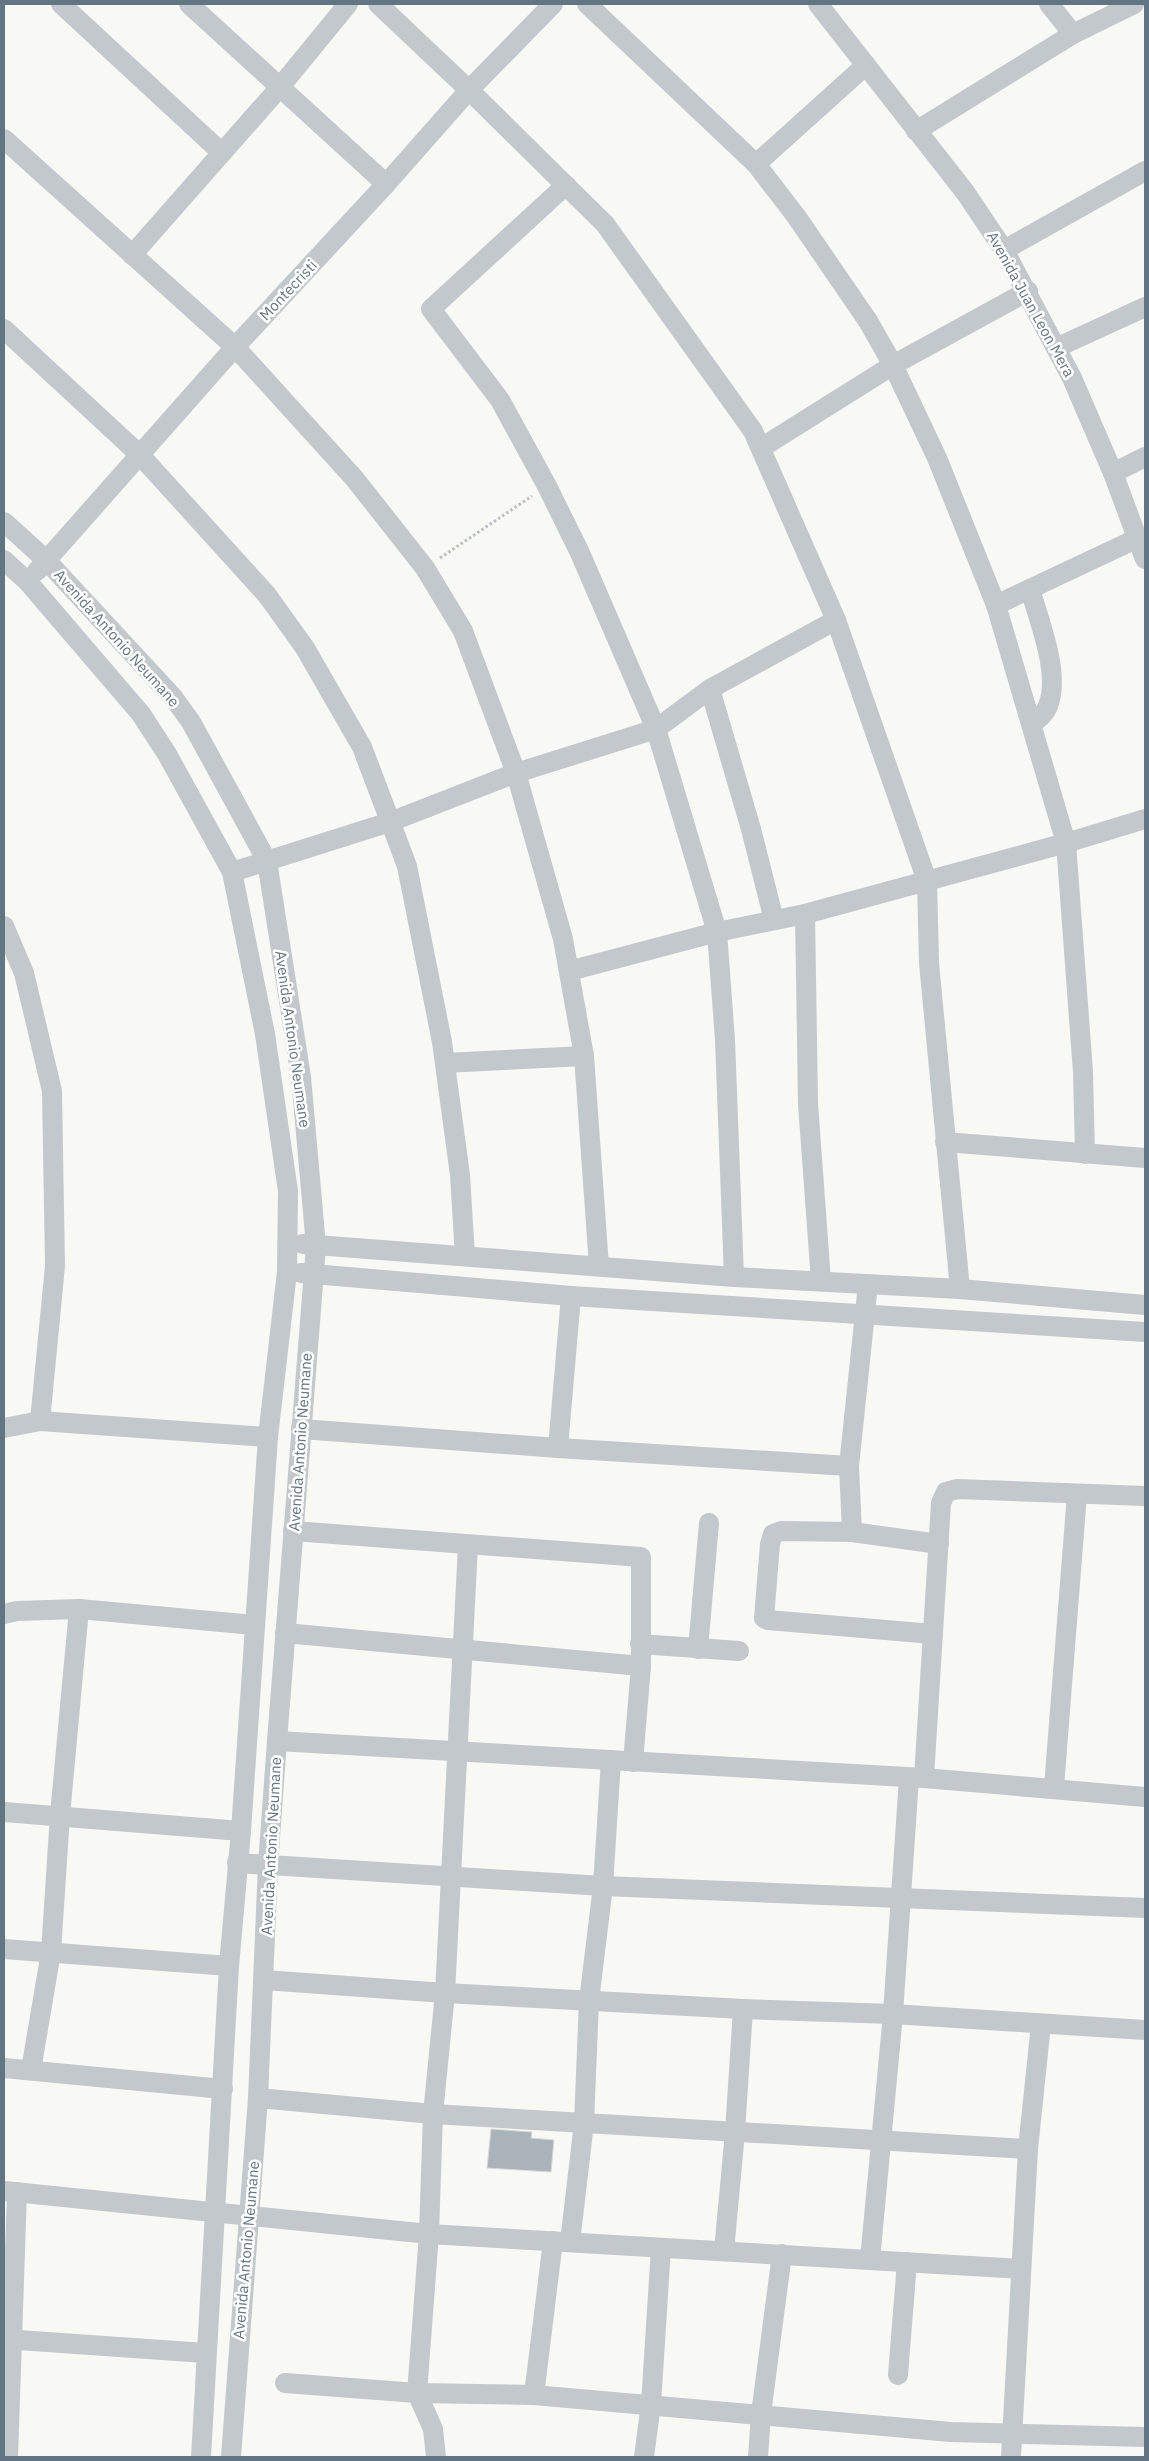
<svg xmlns="http://www.w3.org/2000/svg" width="1149" height="2461" font-family="'IBM Plex Sans',sans-serif">
	<style>
		.building { fill: #aab3b9; stroke: #dadad8 }
		.lines { fill: none; stroke-linecap: round; stroke-linejoin: round }
		.path { stroke: #bbbfc1; stroke-width: 3; stroke-dasharray: 2.5 2.5; stroke-linecap: butt }
		.minor { stroke: #c3c8cc; stroke-width: 20 }
		.labels { text-anchor: middle; dominant-baseline: central; stroke-width: 5; stroke-linejoin: round; paint-order: stroke }
		.street-label { font-size: 15px; fill: #627582; stroke: #fff }
	</style>
	<rect width="100%" height="100%" fill="#f8f8f5"/>
	<polygon class="building" points="491,2129 532,2132 531,2138 554,2140 551,2172 487,2168"/>
	<g class="lines">
		<polyline class="path" points="440,558 532,496"/>
		<g class="minor">
			<polyline points="61,4 222,153"/>
			<polyline points="189,4 386,184"/>
			<polyline points="378,4 469,90 605,224 753,431 836,620 927,881 929,963 960,1289"/>
			<polyline points="587,4 756,164 796,216 868,321 893,365 937,458 996,605 1066,843 1083,1072 1085,1154"/>
			<polyline points="818,4 965,192 1004,250 1072,378 1113,473 1145,559"/>
			<polyline points="1049,4 1073,34"/>
			<polyline points="916,131 1073,34 1134,4"/>
			<polyline points="4,139 235,347 354,478 425,568 463,631 516,773 563,939 584,1056 599,1266"/>
			<polyline points="756,164 866,65"/>
			<polyline points="566,185 431,309 500,400 547,486 580,553 656,729 717,932 725,1040 734,1277"/>
			<polyline points="1004,250 1145,171"/>
			<polyline points="132,255 280,87 348,4"/>
			<polyline points="4,329 140,455 267,595 305,648 362,747 407,866 442,1042 460,1175 465,1256"/>
			<polyline points="1058,347 1145,307"/>
			<polyline points="761,448 893,365 1028,291"/>
			<polyline points="1113,473 1145,457"/>
			<polyline points="4,522 46,560 173,697 191,722 267,861 301,1077 316,1246 277,1741 268,1865 258,2098 231,2457"/>
			<polyline points="4,560 28,582 141,714 167,754 232,872 265,1034 288,1191 287,1272 268,1437 241,1831 229,1966 201,2457"/>
			<polyline points="37,571 235,347 386,184 469,90 553,4"/>
			<path d="M 1030,589 C 1039,621 1063,679 1046,710 C 1043,715 1037,720 1032,724"/>
			<polyline points="996,605 1138,538"/>
			<polyline points="710,689 751,829 774,920"/>
			<polyline points="232,872 390,822 516,773 656,729 710,689 836,620"/>
			<polyline points="805,914 808,1104 821,1281"/>
			<polyline points="4,926 24,973 52,1091 55,1266 40,1421"/>
			<polyline points="569,971 717,932 805,914 1066,843 1145,819"/>
			<polyline points="445,1063 584,1056"/>
			<polyline points="945,1142 1145,1158"/>
			<polyline points="303,1244 734,1277 960,1289 1145,1305"/>
			<polyline points="301,1273 571,1296 1145,1332"/>
			<polyline points="868,1284 849,1466 852,1532 939,1544"/>
			<polyline points="4,1428 40,1421 268,1437"/>
			<polyline points="301,1429 558,1448 849,1466"/>
			<polyline points="558,1448 571,1296"/>
			<polyline points="293,1531 641,1557 641,1666 633,1762"/>
			<polyline points="852,1532 781,1531 773,1534 770,1544 764,1618 768,1620 933,1634"/>
			<polyline points="4,1614 17,1611 79,1609 254,1625"/>
			<polyline points="285,1633 641,1666"/>
			<polyline points="640,1644 739,1651"/>
			<polyline points="698,1649 709,1523"/>
			<polyline points="277,1741 924,1778 1145,1797"/>
			<polyline points="924,1778 941,1503 946,1492 957,1489 1145,1496"/>
			<polyline points="1054,1787 1077,1494"/>
			<polyline points="4,1812 241,1831"/>
			<polyline points="237,1863 603,1886 1145,1908"/>
			<polyline points="4,1949 229,1966"/>
			<polyline points="264,1980 445,1993 743,2009 893,2014 1145,2030"/>
			<polyline points="4,2068 223,2089"/>
			<polyline points="31,2070 51,1952 60,1815 79,1609"/>
			<polyline points="258,2098 433,2114 1028,2149"/>
			<polyline points="4,2191 429,2234 1021,2269"/>
			<polyline points="570,2242 584,2123 589,2001 603,1886 611,1760"/>
			<polyline points="724,2251 735,2132 743,2009"/>
			<polyline points="870,2260 893,2014 909,1778"/>
			<polyline points="4,2339 205,2353"/>
			<polyline points="898,2375 907,2262"/>
			<polyline points="285,2383 417,2393 534,2395 951,2432 1145,2437"/>
			<polyline points="534,2395 553,2241"/>
			<polyline points="8,2457 17,2192"/>
			<polyline points="436,2457 433,2429 417,2393 429,2234 433,2114 445,1993 468,1545"/>
			<polyline points="644,2457 651,2404 661,2248"/>
			<polyline points="758,2457 761,2414 782,2254"/>
			<polyline points="1011,2457 1028,2149 1041,2024"/>
		</g>
	</g>
	<g class="labels">
		<g class="street-label">
			<text transform="translate(288 290) rotate(-47)">Montecristi</text>
			<text transform="translate(1031 304) rotate(61)">Avenida Juan Leon Mera</text>
			<text transform="translate(117 638) rotate(48)">Avenida Antonio Neumane</text>
			<text transform="translate(293 1039) rotate(82)">Avenida Antonio Neumane</text>
			<text transform="translate(300 1442) rotate(-86)">Avenida Antonio Neumane</text>
			<text transform="translate(271 1846) rotate(-87)">Avenida Antonio Neumane</text>
			<text transform="translate(246 2250) rotate(-85)">Avenida Antonio Neumane</text>
		</g>
	</g>
	<rect width="1149" height="2461" fill="none" stroke="#627582" stroke-width="10"/>
</svg>
